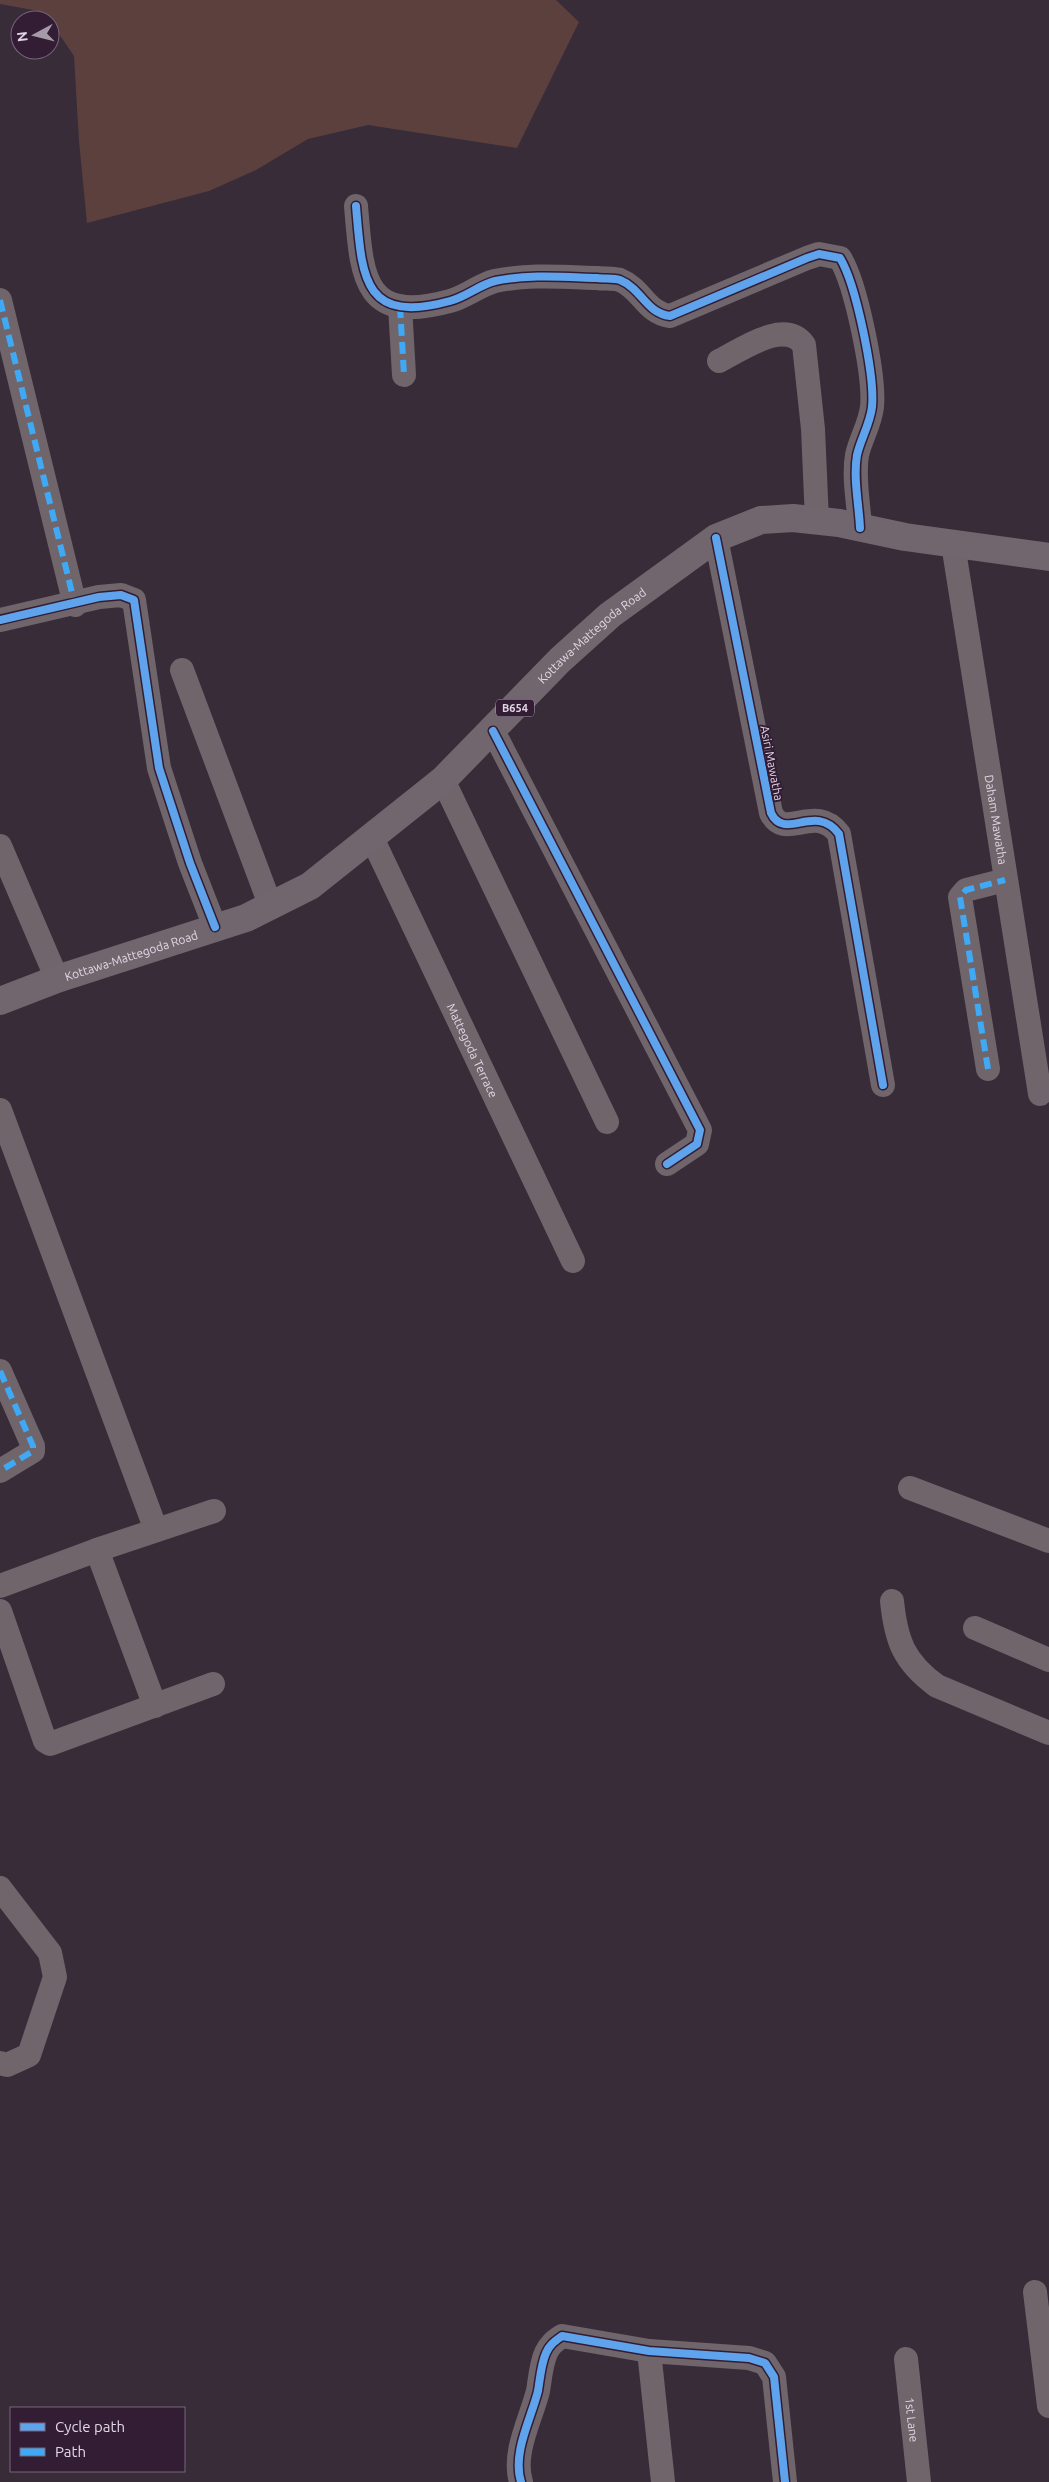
<svg xmlns="http://www.w3.org/2000/svg" width="1049" height="2482" font-family="Ubuntu,sans-serif">
	<style>
		.green { fill: #5b403e }
		.lines { fill: none; stroke-linecap: round; stroke-linejoin: round }
		.minor { stroke: #6f656b; stroke-width: 24 }
		.major { stroke: #71666e; stroke-width: 28 }
		.quiet { stroke: #3fa9f5; stroke-width: 6; stroke-dasharray: 12 6; stroke-linecap: butt }
		.cycleway-casing { stroke: #321d34; stroke-width: 11 }
		.cycleway { stroke: #60a3ed; stroke-width: 8 }
		.labels { text-anchor: middle; dominant-baseline: central; stroke-width: 4; stroke-linejoin: round; paint-order: stroke }
		.shield { fill: #321d34; stroke: #ad9eaf; stroke-width: 1 }
		.shield-label { font-size: 11px; font-weight: bold; fill: #e2d5e4 }
		.street-label { font-size: 12px; fill: #e2d5e4; stroke: #321d34 }
	</style>
	<rect width="100%" height="100%" fill="#382c39"/>
	<polygon class="green" points="0,0 556,0 579,22 517,148 368,125 308,139 256,170 209,191 87,223 79,141 74,56 44,12 0,4"/>
	<g class="lines">
		<g class="minor">
			<path d="M 356,206 C 362,276 362,325 450,301 C 466,297 479,285 495,281 C 528,274 564,277 597,278 C 604,279 614,278 620,280 C 642,289 646,313 670,316 L 807,258 L 819,254 L 840,258 C 856,284 875,376 872,407 C 870,424 861,438 857,455 C 853,478 859,505 860,528"/>
			<polyline points="0,300 75,605"/>
			<polyline points="400,306 404,375"/>
			<path d="M 719,361 C 741,350 785,318 804,345 L 813,429 L 817,521"/>
			<path d="M 716,538 L 771,813 C 785,842 815,802 839,834 L 883,1085"/>
			<path id="s1" d="M 953,544 L 1040,1094"/>
			<polyline points="0,620 99,597 121,595 134,600 159,768 190,863 215,927"/>
			<polyline points="182,670 271,907"/>
			<polyline points="493,731 700,1130 697,1144 667,1164"/>
			<polyline points="443,780 607,1122"/>
			<path id="s2" d="M 372,838 L 573,1261"/>
			<polyline points="0,846 57,979"/>
			<polyline points="988,1069 960,897 966,890 1005,880"/>
			<polyline points="0,1110 156,1530"/>
			<polyline points="0,1371 33,1446 33,1451 0,1471"/>
			<polyline points="910,1488 1049,1541"/>
			<polyline points="97,1550 155,1706"/>
			<polyline points="0,1586 97,1550 214,1511"/>
			<path d="M 892,1601 C 896,1641 904,1662 937,1686 L 1049,1733"/>
			<polyline points="0,1611 45,1741 50,1744 213,1684"/>
			<polyline points="975,1628 1049,1660"/>
			<polyline points="0,1888 50,1953 55,1977 29,2055 7,2065 0,2063"/>
			<polyline points="1035,2292 1049,2406"/>
			<polyline points="649,2351 663,2482"/>
			<path id="s3" d="M 906,2359 L 919,2482"/>
			<path d="M 521,2482 C 512,2453 531,2419 538,2391 C 540,2379 541,2364 546,2353 C 550,2344 555,2341 562,2336 L 649,2351 L 749,2358 L 765,2363 L 774,2377 L 785,2482"/>
		</g>
		<path class="major" id="s4" d="M 0,1001 L 57,979 L 246,918 L 310,886 L 443,780 L 560,660 L 610,615 L 716,538 L 761,520 L 793,518 L 839,523 L 905,537 L 1049,557"/>
		<g class="quiet">
			<polyline points="0,300 75,605"/>
			<polyline points="400,306 404,375"/>
			<polyline points="988,1069 960,897 966,890 1005,880"/>
			<polyline points="0,1371 33,1446 33,1451 0,1471"/>
		</g>
		<g class="cycleway-casing">
			<g id="cycleway">
				<path d="M 356,206 C 362,276 362,325 450,301 C 466,297 479,285 495,281 C 528,274 564,277 597,278 C 604,279 614,278 620,280 C 642,289 646,313 670,316 L 807,258 L 819,254 L 840,258 C 856,284 875,376 872,407 C 870,424 861,438 857,455 C 853,478 859,505 860,528"/>
				<path d="M 716,538 L 771,813 C 785,842 815,802 839,834 L 883,1085"/>
				<polyline points="0,620 99,597 121,595 134,600 159,768 190,863 215,927"/>
				<polyline points="493,731 700,1130 697,1144 667,1164"/>
				<path d="M 521,2482 C 512,2453 531,2419 538,2391 C 540,2379 541,2364 546,2353 C 550,2344 555,2341 562,2336 L 649,2351 L 749,2358 L 765,2363 L 774,2377 L 785,2482"/>
			</g>
		</g>
		<use href="#cycleway" class="cycleway"/>
	</g>
	<g class="labels">
		<rect class="shield" x="496" y="699.5" width="38" height="17" rx="4"/>
		<g class="shield-label">
			<text x="515" y="708">B654</text>
		</g>
		<g class="street-label">
			<text stroke="none"><textPath href="#s4" startOffset="709">Kottawa-Mattegoda Road</textPath></text>
			<text transform="translate(772 763) rotate(79)">Asiri Mawatha</text>
			<text stroke="none"><textPath href="#s1" startOffset="279">Daham Mawatha</textPath></text>
			<text stroke="none"><textPath href="#s4" startOffset="139">Kottawa-Mattegoda Road</textPath></text>
			<text stroke="none"><textPath href="#s2" startOffset="235">Mattegoda Terrace</textPath></text>
			<text stroke="none"><textPath href="#s3" startOffset="61">1st Lane</textPath></text>
		</g>
	</g>
	<rect x="10" y="2407" width="175" height="65" fill="#321d34" stroke="#78677a"/>
	<rect x="20" y="2423" width="25" height="8" fill="#60a3ed" stroke="#78677a"/>
	<text x="55" y="2432" font-size="15" fill="#e2d5e4">Cycle path</text>
	<rect x="20" y="2448" width="25" height="8" fill="#3fa9f5" stroke="#78677a"/>
	<text x="55" y="2457" font-size="15" fill="#e2d5e4">Path</text>
	<g transform="translate(35 35) rotate(263)"><circle r="24" fill="#321d34" stroke="#78677a"/>
	<path d="M0-4L9 19L0 12L-9 19Z" fill="#a69aa8"/>
	<text y="-8" font-size="14" font-weight="bold" text-anchor="middle" fill="#e2d5e4">N</text>
	</g>
</svg>
